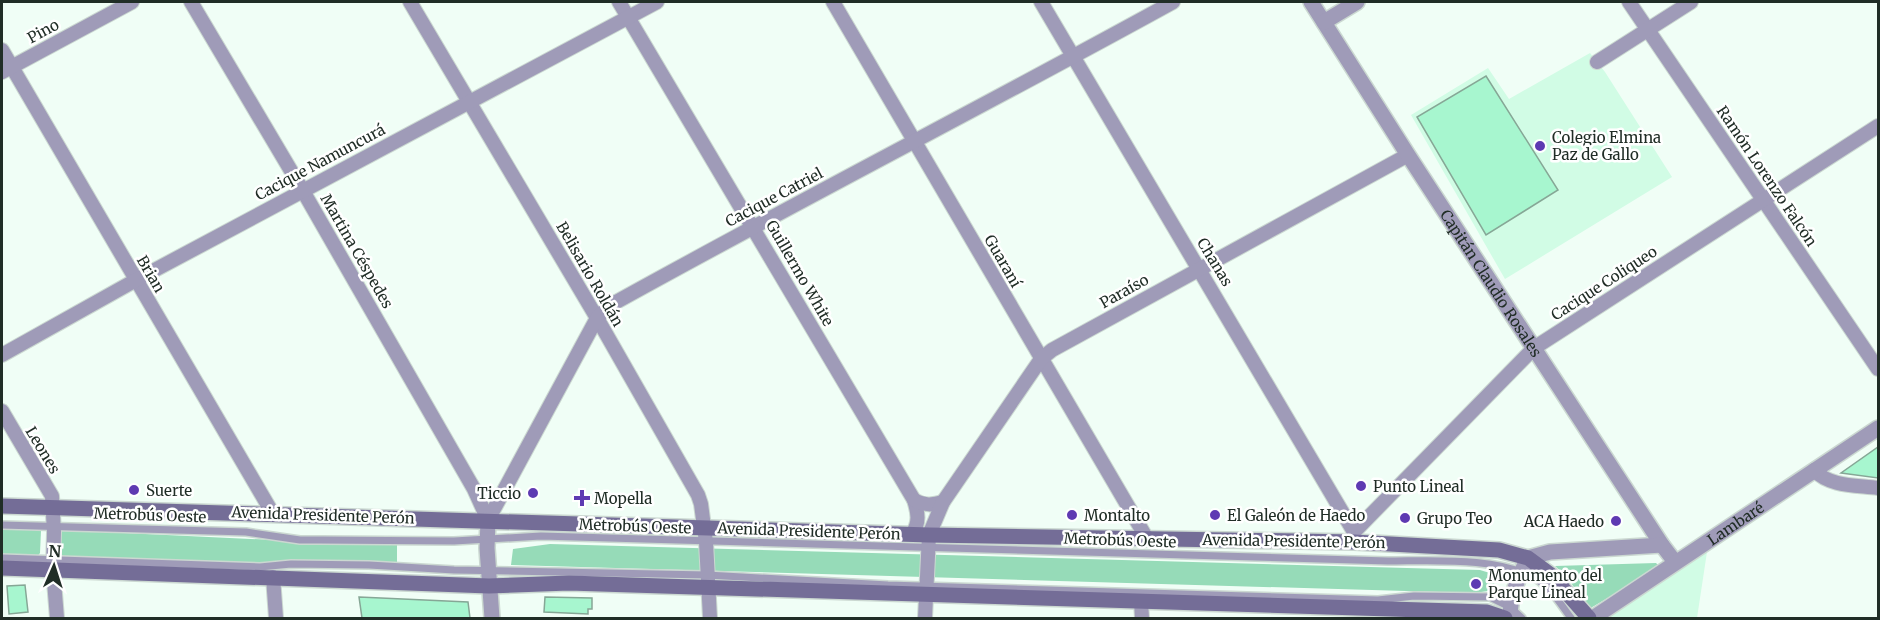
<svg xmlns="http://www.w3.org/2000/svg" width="1880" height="620" font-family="Merriweather,serif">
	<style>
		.built { fill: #d1fce5 }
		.green { fill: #96dbb8 }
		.building { fill: #a7f6cf; stroke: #86a796; stroke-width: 1.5 }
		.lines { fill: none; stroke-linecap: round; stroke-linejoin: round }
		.service-casing { stroke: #cbd8d1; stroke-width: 10 }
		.minor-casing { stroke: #cbd8d1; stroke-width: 16 }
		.tertiary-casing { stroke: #cbd8d1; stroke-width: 18 }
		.secondary-casing { stroke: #cbd8d1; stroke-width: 18 }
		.service { stroke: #9f9bb8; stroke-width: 7 }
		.minor { stroke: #9f9bb8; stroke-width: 14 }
		.tertiary { stroke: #9f9bb8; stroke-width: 15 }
		.secondary { stroke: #746d97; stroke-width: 15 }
		.poi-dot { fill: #5e3ab2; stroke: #fff; stroke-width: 2 }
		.labels { text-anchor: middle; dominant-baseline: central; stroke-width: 5; stroke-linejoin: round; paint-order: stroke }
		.street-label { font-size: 15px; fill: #202d26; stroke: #fff }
		.poi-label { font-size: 15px; fill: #202d26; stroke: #fff; text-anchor: start }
	</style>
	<rect width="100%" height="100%" fill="#f0fef6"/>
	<g class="built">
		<polygon points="1590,53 1605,72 1672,177 1505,279 1411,115 1488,68 1509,99"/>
		<polygon points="1707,552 1697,618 1607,618 1610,610"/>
	</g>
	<g class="green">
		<polygon points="2,528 41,530 40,553 37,557 2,556"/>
		<polygon points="61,530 294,541 397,543 397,563 292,562 264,564 57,558 57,532"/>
		<polygon points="550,544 1480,570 1493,574 1495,590 1474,593 511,565 513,549"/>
		<polygon points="1656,563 1660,567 1589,609 1567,577 1555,566"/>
	</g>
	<g class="building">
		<polygon points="1486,76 1558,190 1486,235 1417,117"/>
		<polygon points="1878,447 1878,478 1841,473"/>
		<polygon points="25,585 28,612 9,614 7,586"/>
		<polygon points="359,597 468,602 470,618 362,618"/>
		<polygon points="545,597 592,598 592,609 588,609 588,614 544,612"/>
	</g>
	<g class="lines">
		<g class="service-casing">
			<g id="service">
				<path d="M 2,525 L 246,532 L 300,540 L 321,540 L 454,541 L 541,536 L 1388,561 C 1431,561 1500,556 1538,580 C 1552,589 1561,605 1571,618"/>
				<polyline points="2,558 260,567 291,564 369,565 454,570 707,575 888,585 1378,600 1414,596 1490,597 1510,607 1522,618"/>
			</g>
		</g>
		<g class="minor-casing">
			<g id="minor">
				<polyline points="191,2 303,191 474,489 488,520"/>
				<polyline points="410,2 597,318 698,495 701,504 706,542 710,618"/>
				<path d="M 619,2 L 914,500 C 918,513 920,522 912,534"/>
				<polyline points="833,2 1146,537"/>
				<polyline points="1041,2 1354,532 1354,538"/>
				<polyline points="1629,2 1878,369"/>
				<polyline points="2,50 273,514"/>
				<polyline points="1597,62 1691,2"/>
				<polyline points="2,72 132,2"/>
				<polyline points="2,355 136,280 657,2"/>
				<polyline points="2,411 52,496 54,532 53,569 57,618"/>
				<path d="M 1814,470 C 1830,487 1856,485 1878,488"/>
				<path d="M 914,500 C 924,506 933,505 943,502"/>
				<path d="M 488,520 L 597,318 L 609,306 C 796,202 986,105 1173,2"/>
				<polyline points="1354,532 1534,348 1878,126"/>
				<polyline points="273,577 276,618"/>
				<polyline points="1141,602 1142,618"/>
				<polyline points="925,618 929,535 943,502 1041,359 1052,350 1408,155"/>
			</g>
		</g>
		<g class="tertiary-casing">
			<g id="tertiary">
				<path id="s1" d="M 1311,2 L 1408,155 L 1662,545 L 1675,562"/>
				<polyline points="1324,22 1357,2"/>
				<polyline points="488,520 487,548 492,618"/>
				<path d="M 1510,618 C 1510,596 1518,578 1528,558 L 1550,552 L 1662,545"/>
				<path id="s2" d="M 1593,618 L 1878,428"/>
			</g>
		</g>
		<g class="secondary-casing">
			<g id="secondary">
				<polyline points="2,506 929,535 1354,542 1499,550 1528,558 1551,575 1589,618"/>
				<polyline points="2,568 489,586 569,583 1358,608 1487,612 1505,618"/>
			</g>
		</g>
		<use href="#service" class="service"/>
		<use href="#minor" class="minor"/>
		<use href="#tertiary" class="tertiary"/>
		<use href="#secondary" class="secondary"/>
	</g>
	<g class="poi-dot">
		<circle cx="1540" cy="146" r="6"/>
		<circle cx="1361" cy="486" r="6"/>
		<circle cx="134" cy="490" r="6"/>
		<circle cx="533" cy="493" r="6"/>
		<path d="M579 489h6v6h6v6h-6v6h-6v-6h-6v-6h6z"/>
		<circle cx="1072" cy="515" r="6"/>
		<circle cx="1215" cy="515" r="6"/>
		<circle cx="1405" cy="518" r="6"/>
		<circle cx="1616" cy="521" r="6"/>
		<circle cx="1476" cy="584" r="6"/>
	</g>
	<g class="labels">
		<g class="street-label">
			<text transform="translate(43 31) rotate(-28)">Pino</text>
			<text transform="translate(320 162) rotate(-28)">Cacique Namuncurá</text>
			<text transform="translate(1767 176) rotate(56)">Ramón Lorenzo Falcón</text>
			<text transform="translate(774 197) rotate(-28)">Cacique Catriel</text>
			<text transform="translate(357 251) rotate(60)">Martina Céspedes</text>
			<text transform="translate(1003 261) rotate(60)">Guaraní</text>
			<text transform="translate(1215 262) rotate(59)">Chanas</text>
			<text transform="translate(800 273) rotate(60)">Guillermo White</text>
			<text transform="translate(151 274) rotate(60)">Brian</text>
			<text transform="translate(590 274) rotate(60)">Belisario Roldán</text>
			<text stroke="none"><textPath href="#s1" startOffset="334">Capitán Claudio Rosales</textPath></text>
			<text transform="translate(1604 283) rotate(-33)">Cacique Coliqueo</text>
			<text transform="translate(1124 291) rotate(-29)">Paraíso</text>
			<text transform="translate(43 450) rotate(59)">Leones</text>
			<text transform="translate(150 515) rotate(2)">Metrobús Oeste</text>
			<text transform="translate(323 515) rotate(2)">Avenida Presidente Perón</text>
			<text stroke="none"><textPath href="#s2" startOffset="171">Lambaré</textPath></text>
			<text transform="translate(635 526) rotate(2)">Metrobús Oeste</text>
			<text transform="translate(809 531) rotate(2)">Avenida Presidente Perón</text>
			<text transform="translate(1120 540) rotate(2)">Metrobús Oeste</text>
			<text transform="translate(1294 541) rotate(1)">Avenida Presidente Perón</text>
		</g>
		<g class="poi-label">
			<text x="1552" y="137">Colegio Elmina<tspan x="1552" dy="17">Paz de Gallo</tspan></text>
			<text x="1373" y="486">Punto Lineal</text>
			<text x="146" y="490">Suerte</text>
			<text x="521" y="493" text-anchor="end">Ticcio</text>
			<text x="594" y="498">Mopella</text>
			<text x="1084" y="515">Montalto</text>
			<text x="1227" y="515">El Galeón de Haedo</text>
			<text x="1417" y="518">Grupo Teo</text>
			<text x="1604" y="521" text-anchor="end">ACA Haedo</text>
			<text x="1488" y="575">Monumento del<tspan x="1488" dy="17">Parque Lineal</tspan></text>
		</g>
	</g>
	<rect width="1880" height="620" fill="none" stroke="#202d26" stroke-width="6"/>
	<g transform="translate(54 566) rotate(3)" stroke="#ffffff" stroke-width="4.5" paint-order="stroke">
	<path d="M0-4.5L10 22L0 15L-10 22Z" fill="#202d26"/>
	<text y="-9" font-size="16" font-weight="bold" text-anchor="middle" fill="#202d26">N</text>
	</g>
</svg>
